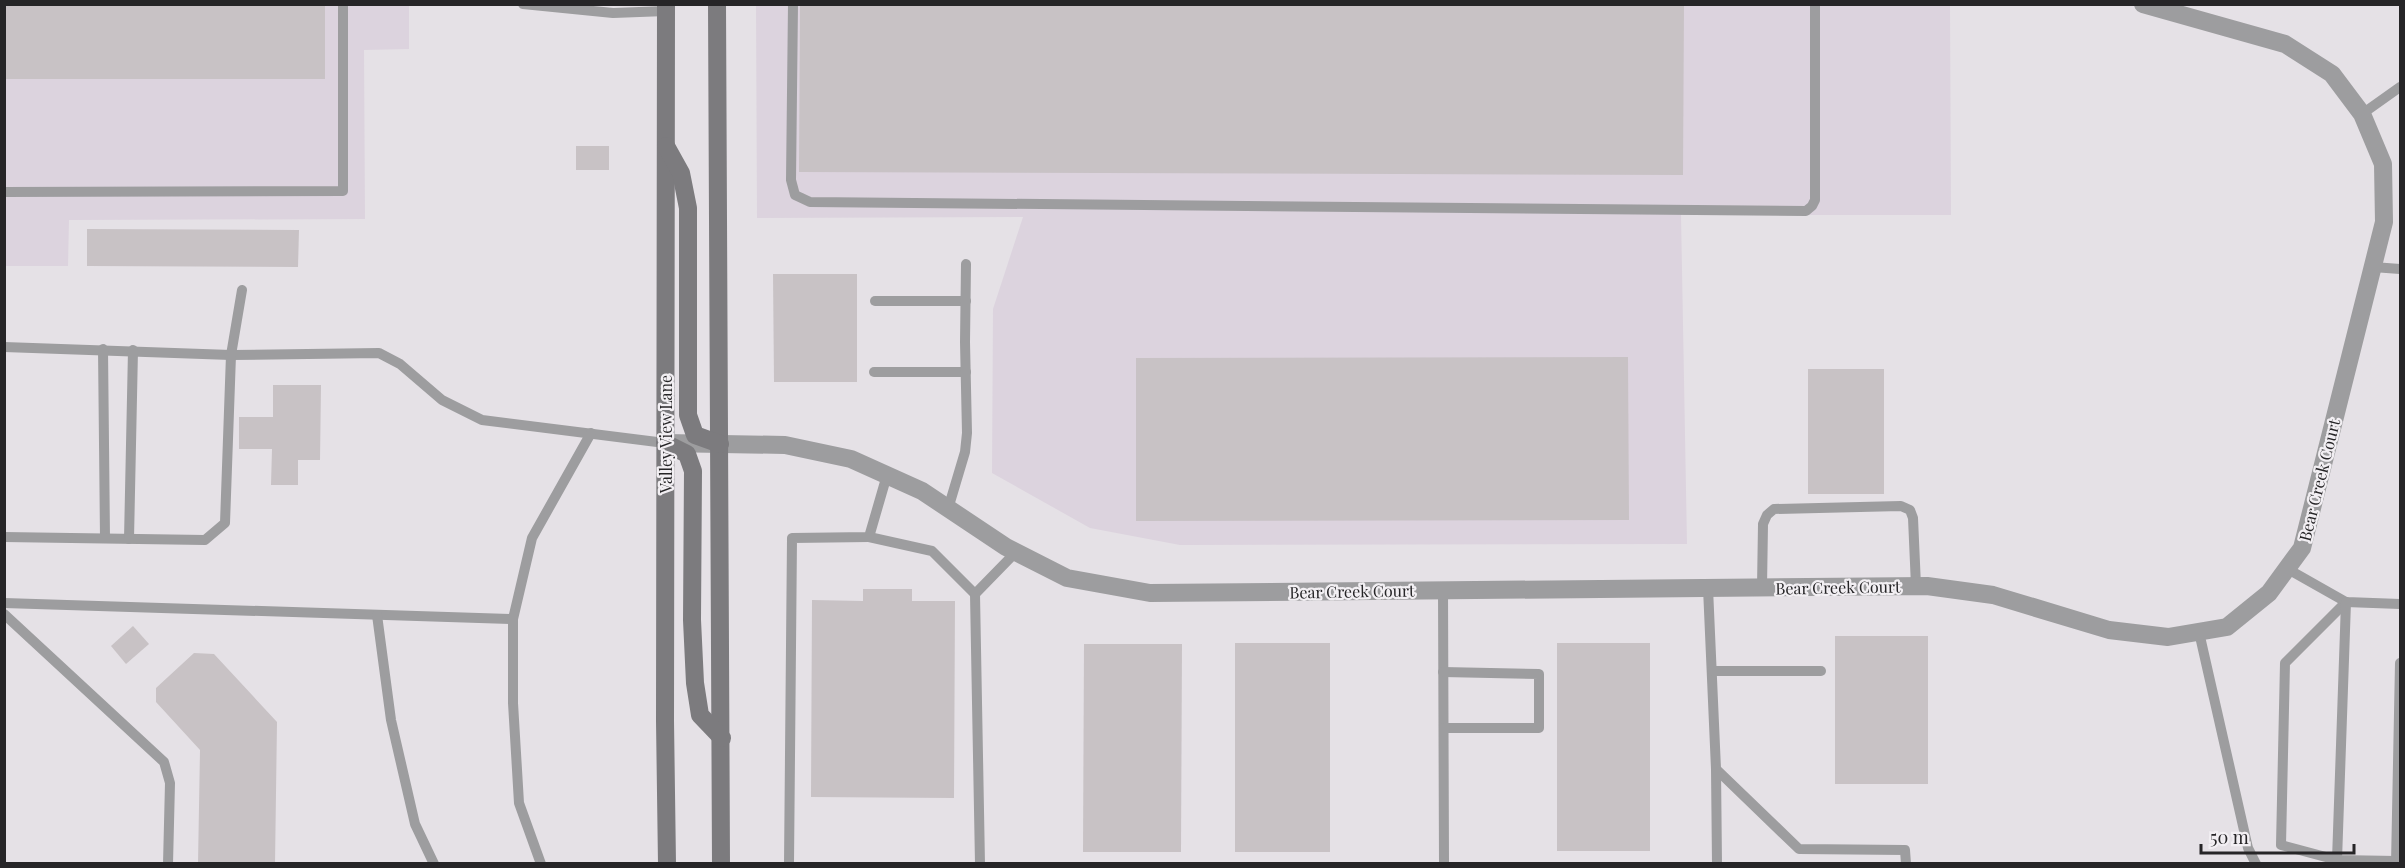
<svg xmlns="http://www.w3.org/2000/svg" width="2405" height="868" font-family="'Playfair Display',serif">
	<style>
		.built { fill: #dcd3de }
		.building { fill: #c8c2c5 }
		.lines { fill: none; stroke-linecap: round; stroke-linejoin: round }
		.lane { stroke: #9d9d9f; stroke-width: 10 }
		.street { stroke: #9d9d9f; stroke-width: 18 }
		.secondary { stroke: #7c7b7e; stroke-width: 18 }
		.labels { text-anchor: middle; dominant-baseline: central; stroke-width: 4.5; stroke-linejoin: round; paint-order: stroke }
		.street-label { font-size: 16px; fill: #262527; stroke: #f2eff3 }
	</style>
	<rect width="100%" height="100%" fill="#e5e1e6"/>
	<g class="built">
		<polygon points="4,5 409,5 409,49 364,50 365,219 69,220 68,266 5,266"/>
		<polygon points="756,5 1950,5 1951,215 1681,215 1687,544 1180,545 1090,528 992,473 993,309 1023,217 757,218"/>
	</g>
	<g class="building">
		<rect x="4" y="4" width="321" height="75"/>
		<polygon points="800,4 1684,4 1683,175 799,172"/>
		<rect x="576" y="146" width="33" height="24"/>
		<polygon points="87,229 299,230 298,267 87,266"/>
		<polygon points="773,274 857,274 857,382 774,382"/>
		<polygon points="1628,357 1629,520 1136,521 1136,358"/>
		<rect x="1808" y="369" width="76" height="125"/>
		<polygon points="273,385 321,385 320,460 298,460 298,485 271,485 272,449 239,449 239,417 273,417"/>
		<polygon points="863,589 912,589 912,601 955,601 954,798 811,797 812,600 863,601"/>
		<polygon points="133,626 149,644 126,664 111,646"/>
		<rect x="1835" y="636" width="93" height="148"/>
		<rect x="1235" y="643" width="95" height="209"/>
		<rect x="1557" y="643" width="93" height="208"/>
		<polygon points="1084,644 1182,644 1181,852 1083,852"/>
		<polygon points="194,653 214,654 277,722 275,864 198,864 200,750 156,702 156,688"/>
	</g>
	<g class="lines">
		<g class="lane">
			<polyline points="523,4 613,13 666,11"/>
			<polyline points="793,4 791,180 795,195 810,202 1806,211 1812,206 1815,200 1815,4"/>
			<polyline points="2362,114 2400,87"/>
			<polyline points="4,192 343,191 343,4"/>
			<polyline points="2373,267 2400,269"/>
			<polyline points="875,301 966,301"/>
			<polyline points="4,347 231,355 379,353 400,364 442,400 482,420 665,443"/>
			<polyline points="103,349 105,538"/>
			<polyline points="874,372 966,372"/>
			<polyline points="948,509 965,452 967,433 965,342 966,264"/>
			<polyline points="4,537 205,540 225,523 231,355 242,290"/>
			<polyline points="869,537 932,551 975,594 1016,552"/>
			<polyline points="129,539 133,350"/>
			<polyline points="2286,568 2346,602 2400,604"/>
			<polyline points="1762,587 1763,524 1767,515 1774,509 1901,506 1910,510 1913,518 1916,586"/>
			<polyline points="1708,588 1716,769 1799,849 1905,850 1906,864"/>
			<polyline points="1443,590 1444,864"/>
			<polyline points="975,594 980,864"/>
			<polyline points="2346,602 2285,663 2281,845 2337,860 2396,861"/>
			<polyline points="4,603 513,619"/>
			<polyline points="4,614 164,762 170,783 168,864"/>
			<polyline points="377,615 391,720 415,824 434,864"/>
			<polyline points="2199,632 2248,848 2256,864"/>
			<polyline points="1712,671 1821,671"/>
			<polyline points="1443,672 1539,674 1539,728 1444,728"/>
			<polyline points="1716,769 1717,864"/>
			<polyline points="2337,860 2346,602"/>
			<polyline points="541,864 519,803 513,703 513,619 532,538 591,433"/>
			<polyline points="789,864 792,538 869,537 887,475"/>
			<polyline points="2396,864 2400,663"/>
		</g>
		<polyline class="street" points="665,443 785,445 851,459 922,491 1006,547 1067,578 1150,593 1927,586 1993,595 2109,630 2168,637 2227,627 2269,593 2302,548 2384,222 2383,164 2362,114 2332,74 2285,44 2143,4"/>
		<g class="secondary">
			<polyline points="666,4 665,721 667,864"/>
			<polyline points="717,4 721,864"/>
			<polyline points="666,146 681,173 688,208 688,415 695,435 720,444"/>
			<polyline points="665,443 687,454 693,471 692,620 695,683 700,715 722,738"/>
		</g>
	</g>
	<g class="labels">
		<g class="street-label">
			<text transform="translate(665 434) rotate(-90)">Valley View Lane</text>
			<text transform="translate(2319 480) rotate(-76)">Bear Creek Court</text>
			<text transform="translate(1838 587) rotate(-1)">Bear Creek Court</text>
			<text transform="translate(1352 591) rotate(-1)">Bear Creek Court</text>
		</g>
	</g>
	<rect width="2405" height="868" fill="none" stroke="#262527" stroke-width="12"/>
	<path d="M2201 844v9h153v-9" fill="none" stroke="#262527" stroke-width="3"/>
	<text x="2210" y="844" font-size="18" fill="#262527" stroke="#f2eff3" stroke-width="4.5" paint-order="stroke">50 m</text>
</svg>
